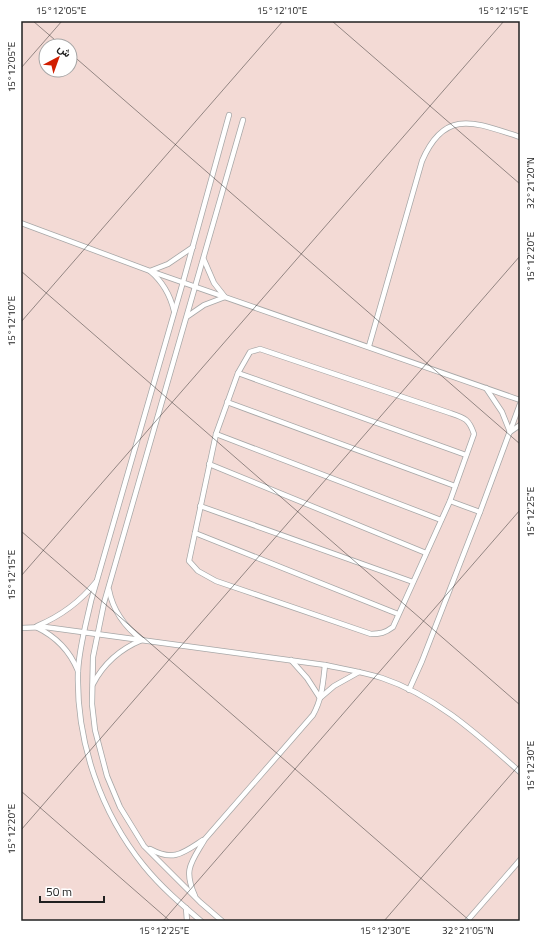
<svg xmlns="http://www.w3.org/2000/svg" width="541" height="942" font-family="'Titillium Web',Vazirmatn,sans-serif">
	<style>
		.commercial { fill: #f3dad5; fill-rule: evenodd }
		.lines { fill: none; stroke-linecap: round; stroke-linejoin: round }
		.service-casing { stroke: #a7a7a7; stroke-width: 6 }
		.service { stroke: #fff; stroke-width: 4.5 }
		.ticks { fill: none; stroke: #202020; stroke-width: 1; stroke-opacity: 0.45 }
		.neatline { fill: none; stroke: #202020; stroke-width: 1.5 }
		.ticks-label { font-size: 10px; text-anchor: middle; fill: #202020 }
	</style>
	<rect width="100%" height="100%" fill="#f1efe6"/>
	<path class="commercial" d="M 21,21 L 520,21 L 520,921 L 21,921 ZM 46,46 L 70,46 L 70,70 L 46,70 Z"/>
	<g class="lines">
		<g class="service-casing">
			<g id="service">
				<polyline points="21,223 150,271 520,400"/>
				<path d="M 174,311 C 170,294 163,282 150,271 L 168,264 L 193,247"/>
				<polyline points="188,316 204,305 225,297 214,283 204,260"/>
				<path d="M 369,346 L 422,161 C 445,107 476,123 520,137"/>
				<path d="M 260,349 L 450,413 C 465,418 469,419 474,434 L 450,501 L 393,627 C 385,633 380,634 371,634 L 216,581 L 198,571 L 189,561 L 216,434 L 238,373 L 250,352 Z"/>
				<polyline points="238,373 466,455"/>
				<polyline points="486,388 502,412 510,432 520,425"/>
				<polyline points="227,402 455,486"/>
				<polyline points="216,434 441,520"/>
				<polyline points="209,464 426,553"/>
				<polyline points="450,501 480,512"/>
				<polyline points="200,506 413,582"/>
				<polyline points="195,533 398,614"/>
				<path d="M 37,626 C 61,616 80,602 96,582"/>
				<path d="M 36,627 C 57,637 70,651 78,671"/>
				<path d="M 21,628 L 45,627 L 325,665 C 344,669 363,672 382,678 C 436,696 478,735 520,772"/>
				<polyline points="291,660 307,678 320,698 334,686 359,672"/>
				<path d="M 93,684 C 104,663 120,649 142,640 C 125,627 113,611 109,590"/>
				<polyline points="409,690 422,661 480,512 520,404"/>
				<path d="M 150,849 C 174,862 183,853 203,840"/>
				<path d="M 195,896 C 183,869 191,863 205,839 L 313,715 C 322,699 323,683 325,665"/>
				<polyline points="186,908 187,921"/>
				<path d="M 201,921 C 181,904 161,887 144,866 C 101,813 76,742 78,672 C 79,648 86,624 91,601 L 183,282 L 229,115"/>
				<polyline points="222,921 200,902 144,846 120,807 107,776 95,730 92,704 93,657 104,603 243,120"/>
				<polyline points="467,921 520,860"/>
			</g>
		</g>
		<use href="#service" class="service"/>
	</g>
	<path class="ticks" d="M 33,21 L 62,46M 332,21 L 520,184M 70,53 L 520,444M 21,68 L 62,21M 21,271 L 520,705M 21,322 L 283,21M 21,531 L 470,921M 21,576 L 504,21M 21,791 L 170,921M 21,830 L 520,256M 163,921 L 520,510M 384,921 L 520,764"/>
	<rect width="541" height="942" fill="none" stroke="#ffffff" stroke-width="44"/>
	<g transform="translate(58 58) rotate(41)"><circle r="19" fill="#ffffff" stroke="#a6a6a6"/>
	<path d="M0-3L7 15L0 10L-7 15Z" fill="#d11e00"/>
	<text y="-6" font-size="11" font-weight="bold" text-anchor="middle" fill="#202020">ش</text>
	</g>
	<path d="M40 896v6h64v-6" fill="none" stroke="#202020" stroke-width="2"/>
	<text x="46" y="896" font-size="12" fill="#202020" stroke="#ffffff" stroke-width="3" paint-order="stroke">50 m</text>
	<rect x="22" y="22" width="497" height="898" class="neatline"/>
	<g class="ticks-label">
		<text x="61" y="14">15°12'05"E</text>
		<text x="282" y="14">15°12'10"E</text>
		<text x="503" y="14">15°12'15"E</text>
		<text transform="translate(11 67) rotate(-90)" y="4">15°12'05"E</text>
		<text transform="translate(530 183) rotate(-90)" y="4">32°21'20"N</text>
		<text transform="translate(530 257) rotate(-90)" y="4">15°12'20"E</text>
		<text transform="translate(11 321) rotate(-90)" y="4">15°12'10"E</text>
		<text transform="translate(530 512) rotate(-90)" y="4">15°12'25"E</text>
		<text transform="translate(11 575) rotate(-90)" y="4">15°12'15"E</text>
		<text transform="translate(530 766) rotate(-90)" y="4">15°12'30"E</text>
		<text transform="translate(11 829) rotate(-90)" y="4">15°12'20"E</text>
		<text x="164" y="934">15°12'25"E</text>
		<text x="385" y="934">15°12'30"E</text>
		<text x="468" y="934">32°21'05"N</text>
	</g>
</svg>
